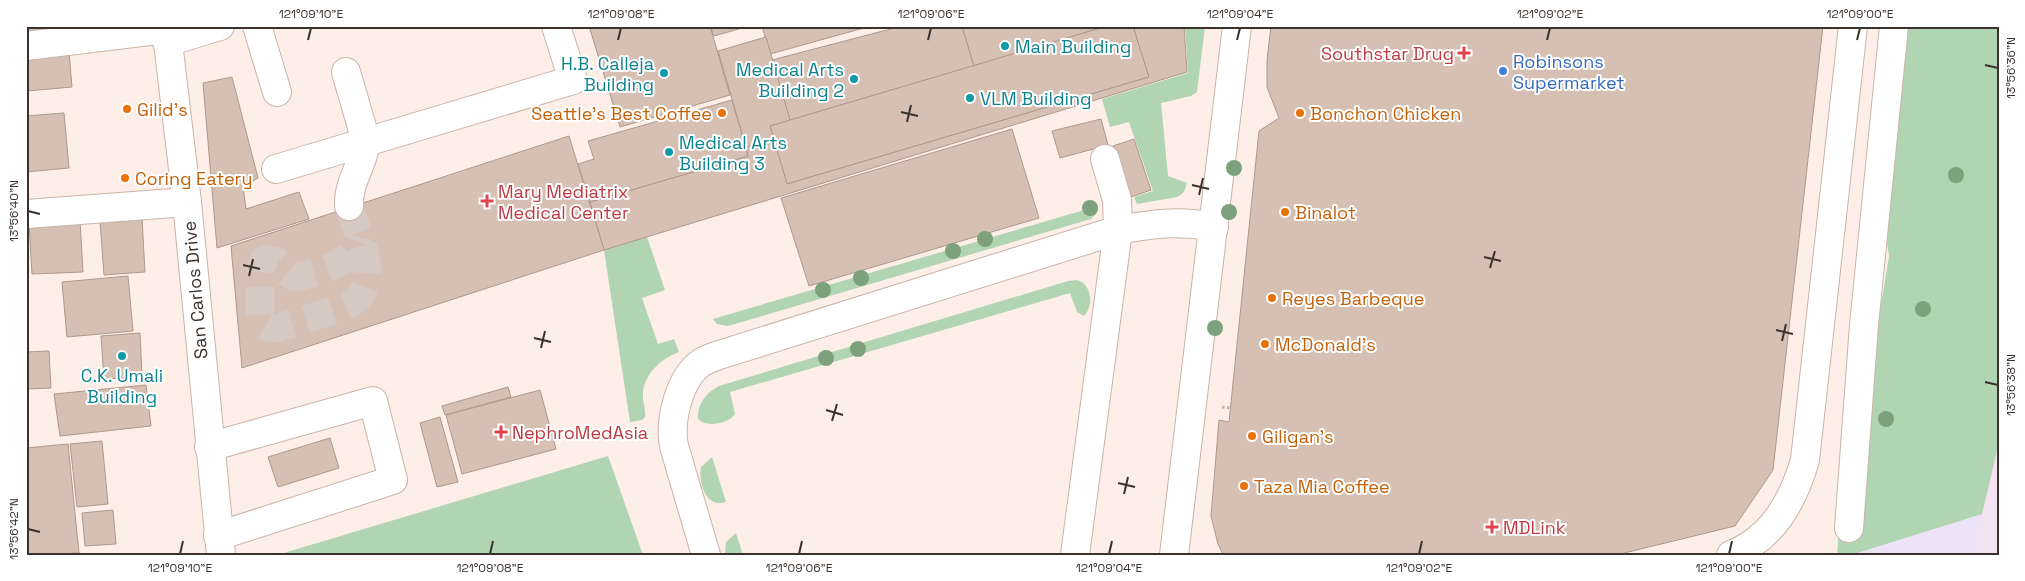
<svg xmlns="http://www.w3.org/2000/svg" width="2025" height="581" font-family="'Space Grotesk',sans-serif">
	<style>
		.industrial { fill: #ece3f8 }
		.education { fill: #f4e1f1 }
		.green { fill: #b1d4b3 }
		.building { fill: #d6c0b4; stroke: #ad988c }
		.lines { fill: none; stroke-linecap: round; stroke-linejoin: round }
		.minor-tunnel { stroke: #d6c8c2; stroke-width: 28; stroke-dasharray: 28 14; stroke-linecap: butt }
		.minor-casing { stroke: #cab4a8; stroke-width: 30 }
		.path { stroke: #c2b5af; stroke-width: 3; stroke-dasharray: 2.5 2.5; stroke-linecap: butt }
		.minor { stroke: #fff; stroke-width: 28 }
		.tree { fill: #7ca17c }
		.ticks { fill: none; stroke: #3b322d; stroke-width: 2 }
		.culture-dot { fill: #0f9aa8; stroke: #fff; stroke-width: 2 }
		.health-dot { fill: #e0444e; stroke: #fff; stroke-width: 2 }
		.shop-dot { fill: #3f7fe0; stroke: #fff; stroke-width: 2 }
		.food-dot { fill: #e8710a; stroke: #fff; stroke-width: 2 }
		.labels { text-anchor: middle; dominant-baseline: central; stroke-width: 4; stroke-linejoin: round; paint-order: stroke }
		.culture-label { font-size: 18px; fill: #0d838f; stroke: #fff; text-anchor: start }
		.health-label { font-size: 18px; fill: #be3a42; stroke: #fff; text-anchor: start }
		.shop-label { font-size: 18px; fill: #366cbe; stroke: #fff; text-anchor: start }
		.food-label { font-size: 18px; fill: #c56008; stroke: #fff; text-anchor: start }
		.street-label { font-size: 18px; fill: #3b322d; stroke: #fff }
		.neatline { fill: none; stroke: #3b322d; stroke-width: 2 }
		.ticks-label { font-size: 12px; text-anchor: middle; fill: #3b322d }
	</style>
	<rect width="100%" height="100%" fill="#fdeee7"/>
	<polygon class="industrial" points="1982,514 1973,555 1851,555"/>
	<polygon class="education" points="1999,443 1999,555 1973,555 1982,514"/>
	<g class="green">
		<path d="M 1185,26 L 1205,26 L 1197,92 L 1191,96 L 1161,103 L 1168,176 L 1187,183 C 1185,190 1184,194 1177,197 L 1137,204 L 1134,197 L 1153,191 L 1129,122 L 1110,127 L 1102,99 L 1188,73 Z"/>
		<polygon points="1906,26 1999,26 1999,443 1982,514 1851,555 1837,555 1848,404 1877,330 1889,256 1886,236 1887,218 1893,180"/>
		<polygon points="1098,206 1097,213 1091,219 728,326 717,324 713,319"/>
		<path d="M 647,237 L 665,290 L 642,298 L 658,344 L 674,339 L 679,352 C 662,358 644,374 643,393 C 642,401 646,409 645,417 L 642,420 L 630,422 L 604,250 Z"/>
		<path d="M 1077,280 C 1092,284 1094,306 1084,316 L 1077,312 L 1070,293 L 730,392 L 735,414 C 730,423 704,429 698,418 C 697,404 707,392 719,386 L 1068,281 Z"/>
		<polygon points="608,456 643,555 277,555"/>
		<path d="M 712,457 L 726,502 C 706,509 698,482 701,467 Z"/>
		<polygon points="736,533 743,555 725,555 726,542"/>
	</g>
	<g class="building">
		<polygon points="26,26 55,26 56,35 26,38"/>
		<polygon points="589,26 710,26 730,95 620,127"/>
		<polygon points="710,26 749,26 714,36"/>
		<polygon points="762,26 871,26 770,54"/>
		<polygon points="902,26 962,26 974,66 790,120 772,60"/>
		<polygon points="962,26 1107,26 974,66"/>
		<polygon points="1107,26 1133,26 1149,77 787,184 770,126"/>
		<polygon points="1145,26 1184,26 1187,72 604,250 590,202 748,156 746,147 774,140 787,184 1149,77 1134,29"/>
		<polygon points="1271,26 1823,26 1773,470 1735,526 1616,555 1223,555 1218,544 1211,516 1219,420 1229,422 1259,131 1279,118 1267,87 1267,60"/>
		<polygon points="766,37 790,120 770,126 774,140 746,147 718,51"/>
		<polygon points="69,52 72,87 27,91 26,56"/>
		<polygon points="232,77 258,178 243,187 246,209 299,192 309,219 217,248 203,83"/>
		<polygon points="732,100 748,156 590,202 578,164 594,159 588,141"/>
		<polygon points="64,113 69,168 26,172 26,116"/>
		<polygon points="1101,119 1108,145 1060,158 1052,131"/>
		<polygon points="1012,129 1039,218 809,286 781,198"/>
		<polygon points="569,136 604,250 242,368 231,246"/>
		<polygon points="1134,139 1151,190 1131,197 1113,146"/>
		<polygon points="142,218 145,272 104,275 100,221"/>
		<polygon points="80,220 83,272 32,274 29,222"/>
		<polygon points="128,276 133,331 67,337 62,282"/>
		<polygon points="140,333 142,377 104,379 101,336"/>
		<polygon points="49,351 51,388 26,389 26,352"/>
		<polygon points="146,385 151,426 60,436 54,394"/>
		<polygon points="508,387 511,397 445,415 442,406"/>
		<polygon points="540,390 556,449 462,474 446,415"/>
		<polygon points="440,417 458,482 437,487 420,423"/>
		<polygon points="330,438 339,468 278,487 268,457"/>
		<polygon points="102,441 108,504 77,507 70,444"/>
		<polygon points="68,444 79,553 26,555 26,448"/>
		<polygon points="113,510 116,544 85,546 82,513"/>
	</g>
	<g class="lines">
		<path class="minor-tunnel" d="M 349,206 C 355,225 364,245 367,264 C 369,276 366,292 356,300 C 343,310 295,322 277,328 C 269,329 265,327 260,321 L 260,269 L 264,260 C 281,256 280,272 293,276 C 299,278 306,275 312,273 C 333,267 353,261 359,237"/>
		<g class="minor-casing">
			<g id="minor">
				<polyline points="166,26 187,202 221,555"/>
				<polyline points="257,26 277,92"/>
				<polyline points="167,42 220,26"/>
				<polyline points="26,46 166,29"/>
				<path d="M 346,72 L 366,141 C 364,164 348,181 349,206"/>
				<polyline points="276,169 573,80 556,26"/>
				<polyline points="26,214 187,202"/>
				<polyline points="209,447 373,401 393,480 218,536"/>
				<polyline points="1849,528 1864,325 1894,26"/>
				<path d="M 706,555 L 674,446 C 669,421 679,378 702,362 C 706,360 711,358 716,356 L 1118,230 C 1152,224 1178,220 1214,227"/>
				<polyline points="1075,555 1118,230 1117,200 1105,159"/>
				<polyline points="1174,555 1237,26"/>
				<path d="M 1731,555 C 1773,538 1793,501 1805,460 L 1853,26"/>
			</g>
		</g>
		<polyline class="path" points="1222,407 1231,408"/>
		<use href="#minor" class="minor"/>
	</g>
	<g class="tree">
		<circle cx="1234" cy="168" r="8"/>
		<circle cx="1956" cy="175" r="8"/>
		<circle cx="1090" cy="208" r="8"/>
		<circle cx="1229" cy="212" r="8"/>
		<circle cx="985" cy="239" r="8"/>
		<circle cx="953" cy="251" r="8"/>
		<circle cx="861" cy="278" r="8"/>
		<circle cx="823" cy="290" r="8"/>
		<circle cx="1923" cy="309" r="8"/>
		<circle cx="1215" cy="328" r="8"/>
		<circle cx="858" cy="349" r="8"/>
		<circle cx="826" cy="358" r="8"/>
		<circle cx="1886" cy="419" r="8"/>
	</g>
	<path class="ticks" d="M 308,40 L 311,28M 618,40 L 621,28M 928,40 L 931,28M 1237,40 L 1240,28M 1547,40 L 1550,28M 1857,40 L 1860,28M 1985,65 L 1998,68M 901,112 L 918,116M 907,122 L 911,105M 1192,185 L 1209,189M 1199,195 L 1203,178M 28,211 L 40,214M 1484,257 L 1501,261M 243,265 L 260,269M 1490,268 L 1495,251M 249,276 L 253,259M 1776,330 L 1793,334M 534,338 L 551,342M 1782,341 L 1786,324M 541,348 L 545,331M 1985,382 L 1998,385M 826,410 L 843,415M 832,421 L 837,404M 1118,483 L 1135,487M 1124,494 L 1128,477M 28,529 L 40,532M 180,554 L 183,541M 490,554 L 493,541M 799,554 L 802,541M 1109,554 L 1112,541M 1419,554 L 1422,541M 1729,554 L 1732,541"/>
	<g class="culture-dot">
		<circle cx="1005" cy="46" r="5"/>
		<circle cx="664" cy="73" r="5"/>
		<circle cx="854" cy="79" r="5"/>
		<circle cx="970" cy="98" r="5"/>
		<circle cx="669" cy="152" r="5"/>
		<circle cx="122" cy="356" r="5"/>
	</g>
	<g class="health-dot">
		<path d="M1461.5 45.5h5v5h5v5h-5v5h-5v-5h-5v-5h5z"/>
		<path d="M484.5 193.5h5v5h5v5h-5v5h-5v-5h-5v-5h5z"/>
		<path d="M498.5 424.5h5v5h5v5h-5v5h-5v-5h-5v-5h5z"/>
		<path d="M1489.5 519.5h5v5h5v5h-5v5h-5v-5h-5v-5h5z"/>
	</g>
	<circle class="shop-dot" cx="1503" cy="71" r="5"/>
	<g class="food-dot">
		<circle cx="127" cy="109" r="5"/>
		<circle cx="722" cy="113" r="5"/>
		<circle cx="1300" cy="113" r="5"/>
		<circle cx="125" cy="178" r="5"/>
		<circle cx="1285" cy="212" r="5"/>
		<circle cx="1272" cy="298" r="5"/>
		<circle cx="1265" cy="344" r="5"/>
		<circle cx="1252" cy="436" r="5"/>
		<circle cx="1244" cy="486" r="5"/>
	</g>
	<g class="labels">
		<g class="culture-label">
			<text x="1015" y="46">Main Building</text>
			<text x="654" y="63" text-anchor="end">H.B. Calleja<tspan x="654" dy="21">Building</tspan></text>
			<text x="844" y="69" text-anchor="end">Medical Arts<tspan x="844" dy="21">Building 2</tspan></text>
			<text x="980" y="98">VLM Building</text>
			<text x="679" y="142">Medical Arts<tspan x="679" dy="21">Building 3</tspan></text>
			<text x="122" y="375" text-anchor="middle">C.K. Umali<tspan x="122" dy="21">Building</tspan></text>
		</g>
		<g class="health-label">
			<text x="1454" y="53" text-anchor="end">Southstar Drug</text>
			<text x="498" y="191">Mary Mediatrix<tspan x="498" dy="21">Medical Center</tspan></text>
			<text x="512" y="432">NephroMedAsia</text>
			<text x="1503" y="527">MDLink</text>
		</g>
		<g class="shop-label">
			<text x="1513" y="61">Robinsons<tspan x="1513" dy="21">Supermarket</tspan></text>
		</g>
		<g class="food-label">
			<text x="137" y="109">Gilid's</text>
			<text x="712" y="113" text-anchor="end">Seattle's Best Coffee</text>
			<text x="1310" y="113">Bonchon Chicken</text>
			<text x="135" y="178">Coring Eatery</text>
			<text x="1295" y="212">Binalot</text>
			<text x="1282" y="298">Reyes Barbeque</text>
			<text x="1275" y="344">McDonald's</text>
			<text x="1262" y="436">Giligan's</text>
			<text x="1254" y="486">Taza Mia Coffee</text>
		</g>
		<g class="street-label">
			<text transform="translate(195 290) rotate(-95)">San Carlos Drive</text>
		</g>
	</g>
	<rect width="2025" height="581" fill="none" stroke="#ffffff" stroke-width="55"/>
	<rect x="28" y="28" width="1970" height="526" class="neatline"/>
	<g class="ticks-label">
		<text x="311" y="18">121°09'10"E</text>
		<text x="621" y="18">121°09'08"E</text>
		<text x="931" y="18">121°09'06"E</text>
		<text x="1240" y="18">121°09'04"E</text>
		<text x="1550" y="18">121°09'02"E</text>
		<text x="1860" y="18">121°09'00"E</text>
		<text transform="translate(2011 68) rotate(-90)" y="4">13°56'36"N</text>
		<text transform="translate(14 211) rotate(-90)" y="4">13°56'40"N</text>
		<text transform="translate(2011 385) rotate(-90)" y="4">13°56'38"N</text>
		<text transform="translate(14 529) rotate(-90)" y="4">13°56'42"N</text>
		<text x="180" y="572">121°09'10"E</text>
		<text x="490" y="572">121°09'08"E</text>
		<text x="799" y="572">121°09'06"E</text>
		<text x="1109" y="572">121°09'04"E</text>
		<text x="1419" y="572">121°09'02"E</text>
		<text x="1729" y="572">121°09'00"E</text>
	</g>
</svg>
